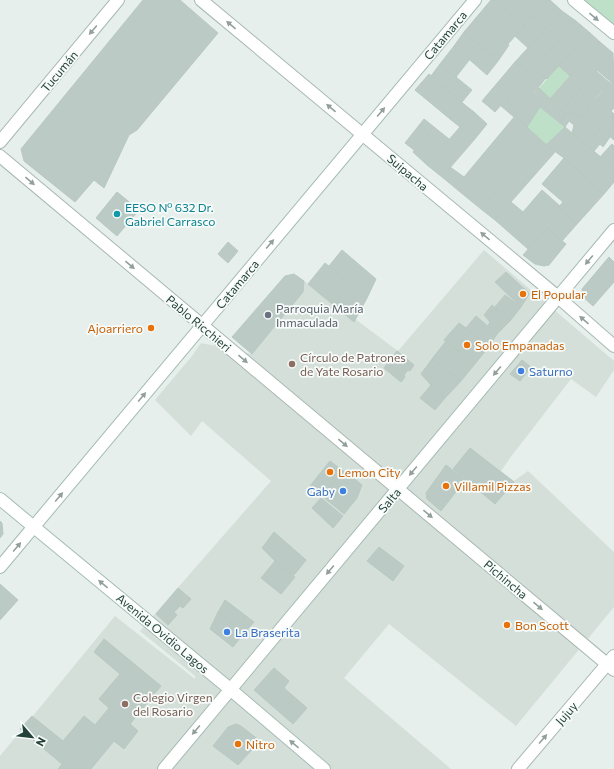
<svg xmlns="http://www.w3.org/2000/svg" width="614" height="769" font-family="Commissioner,sans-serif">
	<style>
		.built { fill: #d4dfda }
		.green { fill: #bfe0c8 }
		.building { fill: #bbcac4; stroke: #b8c9c2 }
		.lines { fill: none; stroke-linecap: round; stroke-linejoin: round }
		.street-casing { stroke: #a8b8b2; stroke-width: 14 }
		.secondary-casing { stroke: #a4bbb3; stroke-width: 14 }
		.street { stroke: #fff; stroke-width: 12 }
		.secondary { stroke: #fff; stroke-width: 12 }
		.oneway { fill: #92a09c }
		.culture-dot { fill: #0f9aa8; stroke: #f7fbf9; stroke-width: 1.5 }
		.food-dot { fill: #e8710a; stroke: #f7fbf9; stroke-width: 1.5 }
		.worship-dot { fill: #6b7280; stroke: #f7fbf9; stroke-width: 1.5 }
		.education-dot { fill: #8d6e63; stroke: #f7fbf9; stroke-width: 1.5 }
		.shop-dot { fill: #3f7fe0; stroke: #f7fbf9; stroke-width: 1.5 }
		.labels { text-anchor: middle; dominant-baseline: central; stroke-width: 3.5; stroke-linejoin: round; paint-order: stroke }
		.street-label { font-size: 12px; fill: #24423a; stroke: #f7fbf9 }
		.culture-label { font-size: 12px; fill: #0d838f; stroke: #f7fbf9; text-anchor: start }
		.food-label { font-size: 12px; fill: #c56008; stroke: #f7fbf9; text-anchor: start }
		.worship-label { font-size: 12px; fill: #5b616d; stroke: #f7fbf9; text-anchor: start }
		.education-label { font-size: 12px; fill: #785e54; stroke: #f7fbf9; text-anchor: start }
		.shop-label { font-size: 12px; fill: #366cbe; stroke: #f7fbf9; text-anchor: start }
	</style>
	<rect width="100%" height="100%" fill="#e6efeb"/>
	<polygon class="built" points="484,250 614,361 614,370 596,397 571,379 510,458 501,471 514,481 528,471 614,552 614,607 516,726 389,624 344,678 451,769 0,769 0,756 115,616 195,679 195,676 140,631 271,481 202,421 191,436 155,400 192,356 201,343 252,354 303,292 304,281 398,351"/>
	<g class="green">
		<polygon points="574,0 614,0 614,33"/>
		<polygon points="559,66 570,76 550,99 539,88"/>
		<polygon points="540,107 565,127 546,145 527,127"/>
	</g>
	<g class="building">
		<polygon points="143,0 180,0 218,33 137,130 129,135 104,188 94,180 75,202 24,161 21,149"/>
		<polygon points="491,0 493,0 524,26 508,44 475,19"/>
		<polygon points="493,0 547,0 524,26"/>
		<polygon points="547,0 550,0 562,11 546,28 533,16"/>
		<polygon points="562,11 576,21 529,73 515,62"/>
		<polygon points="533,16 546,28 528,48 515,36"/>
		<polygon points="475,19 509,45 498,61 464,32"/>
		<polygon points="576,21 589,32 547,79 533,69"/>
		<polygon points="464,32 498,61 487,75 454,46"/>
		<polygon points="589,32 600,42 570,76 559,66"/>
		<polygon points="600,42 613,53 562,110 550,99"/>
		<polygon points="454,46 470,59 456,77 440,64"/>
		<polygon points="613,53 614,79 611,82 597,70"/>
		<polygon points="515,62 529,73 495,112 482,101"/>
		<polygon points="440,64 472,90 462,102 431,76"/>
		<polygon points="533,69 546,78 514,117 501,106"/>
		<polygon points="596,71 610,83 587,107 592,113 586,117 579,117 575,113 573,116 568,112 566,114 562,110"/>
		<polygon points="429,74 465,105 450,119 415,90"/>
		<polygon points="614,79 614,108 611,111 597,98"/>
		<polygon points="539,88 566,114 560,123 540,107 527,127 515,116"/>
		<polygon points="597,98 614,114 614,140 586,117 592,113 587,107"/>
		<polygon points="465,105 474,112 460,127 450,119"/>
		<polygon points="474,112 487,124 474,140 460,127"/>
		<polygon points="568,112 573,116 575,113 579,117 586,117 600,129 594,137 589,133 581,141 572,133 574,125 569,121 565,127 560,123"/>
		<polygon points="515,116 527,127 465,196 442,177 450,167 464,177"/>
		<polygon points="424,119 434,127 414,150 405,143"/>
		<polygon points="434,127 449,139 427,165 413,152"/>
		<polygon points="460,127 474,140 442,177 427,165"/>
		<polygon points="527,127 541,140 481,209 465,196"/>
		<polygon points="565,127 614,168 614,182 604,194 564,158 546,145"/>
		<polygon points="600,129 610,137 603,147 600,144 594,151 581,141 589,133 594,137"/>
		<polygon points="541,140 555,152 495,220 481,209"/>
		<polygon points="612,144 614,146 614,168 600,157"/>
		<polygon points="564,158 604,194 577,224 558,208 563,202 542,184"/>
		<polygon points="542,190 560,206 558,208 577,224 562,241 547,228 528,249 495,220 511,202 523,212"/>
		<polygon points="117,192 139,210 117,236 96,218"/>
		<polygon points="547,228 566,244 549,265 544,266 535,264 523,255"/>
		<polygon points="228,242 238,251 228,263 218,254"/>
		<polygon points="342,250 376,279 367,298 329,266"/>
		<polygon points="609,257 614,262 614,282 593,306 582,296 582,289"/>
		<polygon points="325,263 367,298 354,322 308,284"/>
		<polygon points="506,272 529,293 528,296 521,307 495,282"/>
		<polygon points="294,274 304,281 303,292 252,354 232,337 285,276"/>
		<polygon points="505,295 521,307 510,321 495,307"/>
		<polygon points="492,305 510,321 497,334 488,326 490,322 484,315"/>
		<polygon points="476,316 497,334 488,348 466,328"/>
		<polygon points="459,323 466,328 488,348 474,365 444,340"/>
		<polygon points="446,341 474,365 461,381 432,359"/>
		<polygon points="397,351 414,365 410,371 408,370 404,375 405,377 401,382 384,368"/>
		<polygon points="432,359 461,381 445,398 431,385 421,374"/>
		<polygon points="522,360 531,367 520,381 510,374"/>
		<polygon points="431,385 445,398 435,410 420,398"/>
		<polygon points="470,448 514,482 495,504 453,469"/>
		<polygon points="330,461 343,471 322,496 310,486"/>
		<polygon points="446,465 465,480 441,511 427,499 426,493"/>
		<polygon points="343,471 346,472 362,485 357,498 344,514 322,496"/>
		<polygon points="321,498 343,516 333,528 312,508"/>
		<polygon points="0,521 2,523 3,534 0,538"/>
		<polygon points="274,532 306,560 294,575 275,561 262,548"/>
		<polygon points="379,547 404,566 393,581 367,561"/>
		<polygon points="275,561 295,577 281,594 261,578"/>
		<polygon points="0,584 18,600 0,620"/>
		<polygon points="178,588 191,599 183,608 180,606 174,612 177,615 168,625 156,614"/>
		<polygon points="225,600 254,622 243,634 218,612"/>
		<polygon points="218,612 243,634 233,647 210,629"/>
		<polygon points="104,639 161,686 130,724 138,731 124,749 114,741 91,769 58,769 62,764 20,729 32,716 63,741 84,716 95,725 109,708 99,699 120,674 94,652"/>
		<polygon points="274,668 289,681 284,688 307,708 293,724 254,690"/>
		<polygon points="236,724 241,726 260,741 238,765 213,746 228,727"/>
	</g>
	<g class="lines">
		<g class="street-casing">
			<g id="street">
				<polyline points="201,0 558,297 614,346"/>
				<polyline points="0,142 118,0"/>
				<polyline points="0,156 614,670"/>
				<polyline points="518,769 614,656"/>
			</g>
		</g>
		<g class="secondary-casing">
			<g id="secondary">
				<polyline points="574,0 614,33"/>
				<polyline points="0,499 230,689 324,769"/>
				<polyline points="0,567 475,0"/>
				<polyline points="164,769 614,230"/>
			</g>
		</g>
		<use href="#street" class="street"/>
		<use href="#secondary" class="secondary"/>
	</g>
	<defs><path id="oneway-solid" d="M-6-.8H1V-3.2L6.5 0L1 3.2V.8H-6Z"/></defs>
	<g class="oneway">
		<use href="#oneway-solid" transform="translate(594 17) rotate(40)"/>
		<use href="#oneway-solid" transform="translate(231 25) rotate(-140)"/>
		<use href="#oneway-solid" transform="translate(93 30) rotate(130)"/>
		<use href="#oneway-solid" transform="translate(331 108) rotate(-140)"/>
		<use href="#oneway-solid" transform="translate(381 112) rotate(-50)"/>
		<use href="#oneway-solid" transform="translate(30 181) rotate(40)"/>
		<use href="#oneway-solid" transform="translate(485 236) rotate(-140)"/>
		<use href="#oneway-solid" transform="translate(270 244) rotate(-50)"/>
		<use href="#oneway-solid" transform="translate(589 260) rotate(130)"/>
		<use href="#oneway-solid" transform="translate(130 265) rotate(40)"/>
		<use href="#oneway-solid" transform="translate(584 320) rotate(-139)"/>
		<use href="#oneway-solid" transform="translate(243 359) rotate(40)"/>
		<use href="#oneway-solid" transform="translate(497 371) rotate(130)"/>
		<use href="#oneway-solid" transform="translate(142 397) rotate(-50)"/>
		<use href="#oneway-solid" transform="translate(343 443) rotate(40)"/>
		<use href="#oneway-solid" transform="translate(413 471) rotate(130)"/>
		<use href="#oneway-solid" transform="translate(59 497) rotate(-50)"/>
		<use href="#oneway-solid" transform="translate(428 514) rotate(40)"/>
		<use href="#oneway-solid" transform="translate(17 547) rotate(-50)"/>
		<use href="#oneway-solid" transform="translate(330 570) rotate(130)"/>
		<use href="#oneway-solid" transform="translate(103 584) rotate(-140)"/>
		<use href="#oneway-solid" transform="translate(538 606) rotate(40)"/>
		<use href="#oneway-solid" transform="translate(196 730) rotate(130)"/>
		<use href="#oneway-solid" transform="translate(543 739) rotate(-49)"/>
		<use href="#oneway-solid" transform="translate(294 744) rotate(-140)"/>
	</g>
	<circle class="culture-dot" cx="117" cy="214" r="4"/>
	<g class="food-dot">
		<circle cx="523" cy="294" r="4"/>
		<circle cx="151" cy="328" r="4"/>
		<circle cx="467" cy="345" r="4"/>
		<circle cx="330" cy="472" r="4"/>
		<circle cx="446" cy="486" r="4"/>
		<circle cx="507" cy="625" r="4"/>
		<circle cx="238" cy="744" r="4"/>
	</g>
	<circle class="worship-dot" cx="268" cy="315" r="4"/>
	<g class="education-dot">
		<circle cx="292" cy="364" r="4"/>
		<circle cx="125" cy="704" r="4"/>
	</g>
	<g class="shop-dot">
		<circle cx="521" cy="371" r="4"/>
		<circle cx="343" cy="491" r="4"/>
		<circle cx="227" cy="632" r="4"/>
	</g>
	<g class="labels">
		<g class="street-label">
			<text transform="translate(445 35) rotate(-50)">Catamarca</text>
			<text transform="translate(59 71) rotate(-50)">Tucumán</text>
			<text transform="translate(408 172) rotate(40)">Suipacha</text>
			<text transform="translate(237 284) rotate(-50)">Catamarca</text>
			<text transform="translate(199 323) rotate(40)">Pablo Ricchieri</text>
			<text transform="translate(389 500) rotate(-50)">Salta</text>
			<text transform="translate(506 579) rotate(40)">Pichincha</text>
			<text transform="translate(163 633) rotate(40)">Avenida Ovidio Lagos</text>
			<text transform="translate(566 713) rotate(-49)">Jujuy</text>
		</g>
		<g class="culture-label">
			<text x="125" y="207">EESO Nº 632 Dr.<tspan x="125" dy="14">Gabriel Carrasco</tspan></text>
		</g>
		<g class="food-label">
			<text x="531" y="294">El Popular</text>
			<text x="143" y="328" text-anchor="end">Ajoarriero</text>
			<text x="475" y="345">Solo Empanadas</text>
			<text x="338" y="472">Lemon City</text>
			<text x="454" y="486">Villamil Pizzas</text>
			<text x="515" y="625">Bon Scott</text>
			<text x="246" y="744">Nitro</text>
		</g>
		<g class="worship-label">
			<text x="276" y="308">Parroquia María<tspan x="276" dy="14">Inmaculada</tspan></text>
		</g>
		<g class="education-label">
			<text x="300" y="357">Círculo de Patrones<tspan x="300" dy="14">de Yate Rosario</tspan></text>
			<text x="133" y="697">Colegio Virgen<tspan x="133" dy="14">del Rosario</tspan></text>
		</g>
		<g class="shop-label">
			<text x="529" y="371">Saturno</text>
			<text x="335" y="491" text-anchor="end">Gaby</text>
			<text x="235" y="632">La Braserita</text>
		</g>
	</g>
	<g transform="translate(32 737) rotate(118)" stroke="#f7fbf9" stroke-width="3" paint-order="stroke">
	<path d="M0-3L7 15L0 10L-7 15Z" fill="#24423a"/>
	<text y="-6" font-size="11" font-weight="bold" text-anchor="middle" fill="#24423a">N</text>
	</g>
</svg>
